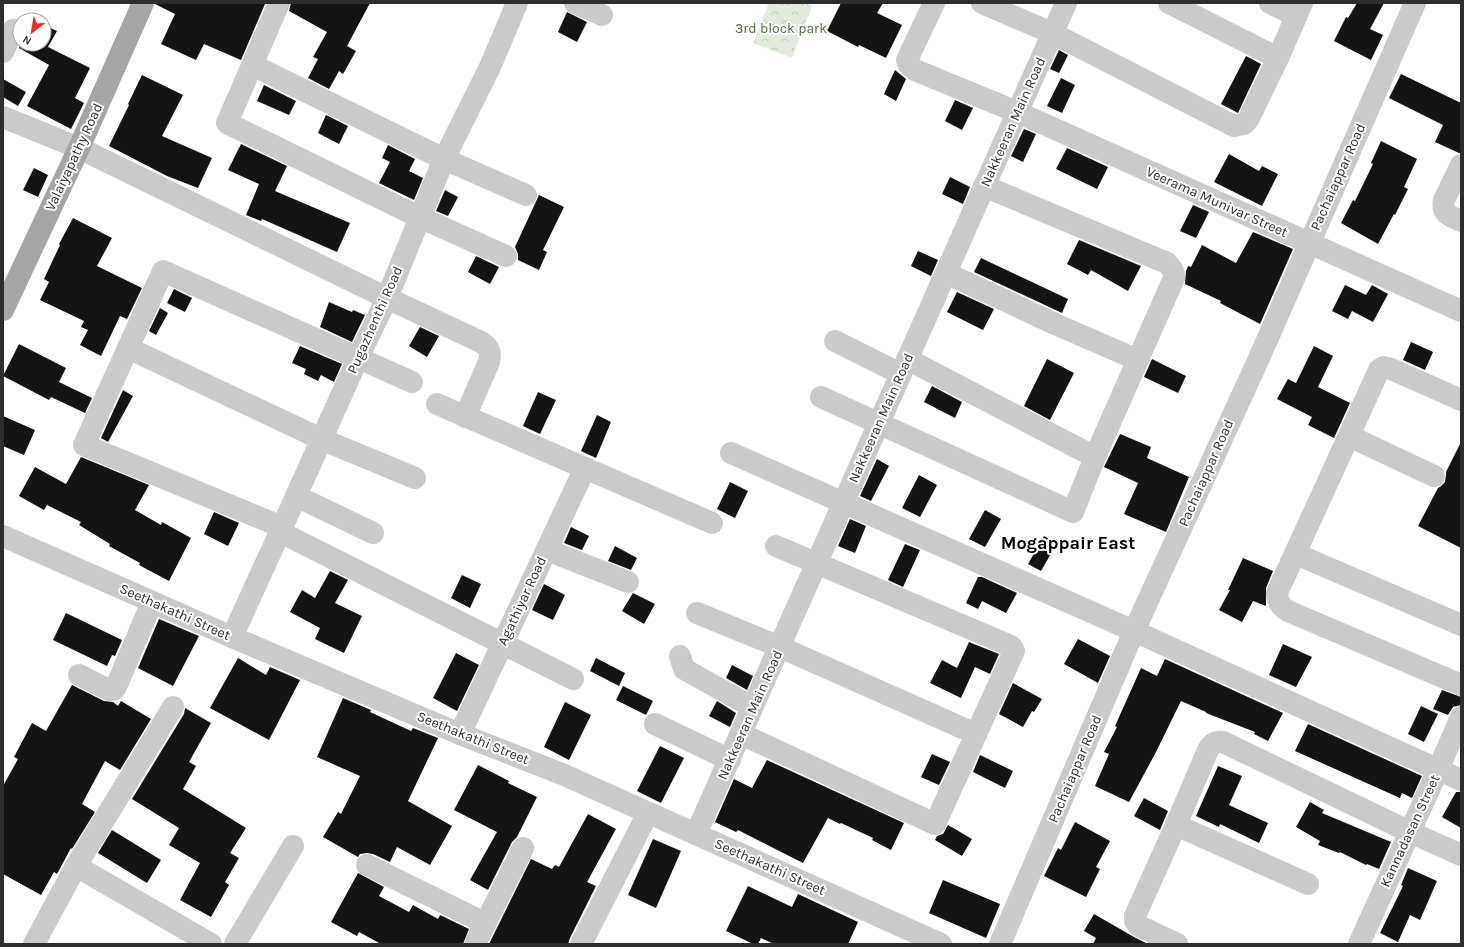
<svg xmlns="http://www.w3.org/2000/svg" width="1464" height="947" font-family="Karla,sans-serif">
	<style>
		.park { fill: url(#park-crowns) }
		.building { fill: #141414 }
		.lines { fill: none; stroke-linecap: round; stroke-linejoin: round }
		.minor { stroke: #cacaca; stroke-width: 22 }
		.major { stroke: #a5a5a5; stroke-width: 22 }
		.labels { text-anchor: middle; dominant-baseline: central; stroke-width: 4; stroke-linejoin: round; paint-order: stroke }
		.park-label { font-size: 14px; fill: #4b6a39; stroke: #fff }
		.street-label { font-size: 14px; fill: #2d2d2d; stroke: #fff }
		.district-label { font-size: 18px; font-weight: bold; fill: #000; stroke: #fff }
	</style>
	<defs>
		<pattern id="park-crowns" width="20" height="18" patternUnits="userSpaceOnUse"><rect width="20" height="18" fill="#e1ebd9"/><path d="M2 6a3 3 0 1 1 6 0M12 15a3 3 0 1 1 6 0" fill="none" stroke="#c1cabb"/></pattern>
	</defs>
	<rect width="100%" height="100%" fill="#fff"/>
	<polygon class="park" points="769,3 805,3 812,6 792,58 753,43"/>
	<g class="building">
		<polygon points="155,3 262,3 265,4 241,60 204,44 196,60 161,44 175,14 155,4"/>
		<polygon points="291,3 370,3 347,46 356,51 343,74 339,71 329,89 308,78 318,59 313,57 327,32 289,11"/>
		<polygon points="841,3 883,3 877,13 902,25 886,58 859,45 858,47 827,31"/>
		<polygon points="1357,3 1384,3 1370,29 1383,35 1371,60 1334,41 1346,17 1348,18"/>
		<polygon points="567,12 587,22 577,42 558,32"/>
		<polygon points="44,25 57,31 48,47 90,68 75,98 84,103 71,129 27,106 49,65 19,48 20,44 44,44"/>
		<polygon points="1059,50 1068,55 1059,73 1050,69"/>
		<polygon points="1246,56 1261,64 1238,113 1221,104"/>
		<polygon points="895,70 906,79 896,101 884,94"/>
		<polygon points="1401,74 1461,103 1461,153 1459,153 1435,142 1443,125 1389,98"/>
		<polygon points="142,75 183,95 162,136 212,158 198,188 167,176 109,146 129,105 128,104"/>
		<polygon points="1061,78 1075,85 1062,113 1047,106"/>
		<polygon points="3,79 26,92 18,106 3,97"/>
		<polygon points="264,85 296,101 289,115 257,101"/>
		<polygon points="955,100 973,108 962,130 945,121"/>
		<polygon points="326,115 348,126 339,144 318,133"/>
		<polygon points="1024,129 1036,134 1023,162 1011,156"/>
		<polygon points="1381,141 1417,159 1404,187 1408,189 1395,215 1394,214 1378,244 1341,223 1353,200 1355,201 1373,164 1371,163"/>
		<polygon points="241,144 287,166 275,191 350,223 337,252 262,219 261,221 246,215 259,184 228,170"/>
		<polygon points="388,145 415,159 409,171 423,178 414,200 379,183 390,162 382,158"/>
		<polygon points="1067,148 1108,167 1097,189 1056,169"/>
		<polygon points="1229,154 1259,171 1262,166 1278,174 1262,206 1214,182"/>
		<polygon points="34,168 48,175 38,197 23,190"/>
		<polygon points="950,177 970,187 963,204 942,194"/>
		<polygon points="445,190 458,197 448,216 436,211"/>
		<polygon points="539,195 564,207 543,250 547,252 539,270 518,260 518,254 515,247"/>
		<polygon points="1193,205 1209,212 1196,238 1180,231"/>
		<polygon points="73,218 112,238 97,266 142,288 127,319 120,316 101,356 80,345 88,330 81,327 84,321 40,300 49,282 44,279 60,245 59,244"/>
		<polygon points="1253,232 1293,249 1260,324 1220,303 1221,301 1185,284 1186,271 1188,266 1191,267 1202,245 1236,263"/>
		<polygon points="1079,240 1141,266 1128,291 1091,270 1088,275 1067,264"/>
		<polygon points="918,251 938,260 931,276 911,266"/>
		<polygon points="476,256 499,267 490,284 468,272"/>
		<polygon points="981,258 1068,299 1062,313 974,272"/>
		<polygon points="1345,285 1366,295 1372,285 1388,294 1373,322 1352,311 1348,319 1332,311"/>
		<polygon points="174,289 192,298 185,312 167,303"/>
		<polygon points="957,292 994,309 983,330 947,312"/>
		<polygon points="329,302 352,312 353,310 365,315 352,342 320,327"/>
		<polygon points="160,308 168,313 156,335 149,331"/>
		<polygon points="420,327 439,336 427,357 409,346"/>
		<polygon points="1411,342 1433,352 1425,370 1403,360"/>
		<polygon points="19,344 66,368 59,382 92,398 85,413 51,397 49,400 3,376"/>
		<polygon points="300,346 342,364 334,382 321,375 318,381 304,374 306,369 292,363"/>
		<polygon points="1314,346 1333,356 1318,387 1350,403 1334,438 1308,425 1312,417 1277,399 1288,379 1296,383"/>
		<polygon points="1047,359 1074,373 1050,420 1024,406"/>
		<polygon points="1152,359 1186,376 1178,393 1144,377"/>
		<polygon points="932,386 962,402 955,418 924,402"/>
		<polygon points="123,390 133,396 108,442 101,438"/>
		<polygon points="538,392 556,400 540,434 523,426"/>
		<polygon points="597,415 611,422 596,458 581,451"/>
		<polygon points="3,416 35,430 24,455 3,446"/>
		<polygon points="1120,434 1151,447 1147,458 1189,477 1166,532 1124,514 1138,483 1104,467"/>
		<polygon points="1461,442 1461,548 1418,526 1438,488 1441,486 1445,482 1446,475 1446,472"/>
		<polygon points="81,457 149,485 135,510 161,525 162,522 191,538 169,581 139,565 140,563 109,546 110,544 79,525 81,522 47,505 44,510 19,496 35,467 66,484"/>
		<polygon points="877,459 889,466 871,501 860,496"/>
		<polygon points="919,475 937,485 920,517 902,508"/>
		<polygon points="730,482 748,491 735,518 717,509"/>
		<polygon points="985,510 1001,519 985,547 969,539"/>
		<polygon points="214,512 239,523 228,546 204,534"/>
		<polygon points="850,519 866,526 855,553 838,546"/>
		<polygon points="571,527 589,536 582,550 564,543"/>
		<polygon points="1044,536 1057,543 1041,571 1028,564"/>
		<polygon points="905,544 920,550 903,587 888,580"/>
		<polygon points="615,546 637,558 631,570 608,561"/>
		<polygon points="1243,558 1273,571 1266,588 1266,606 1253,601 1242,622 1219,610 1230,590 1228,590"/>
		<polygon points="330,571 348,580 335,603 362,616 344,653 315,639 320,628 290,612 302,590 315,598"/>
		<polygon points="462,575 481,584 470,608 451,598"/>
		<polygon points="978,577 982,577 1017,593 1006,613 982,601 978,609 966,603"/>
		<polygon points="544,584 565,595 553,620 532,610"/>
		<polygon points="633,593 655,604 644,624 622,611"/>
		<polygon points="66,613 122,640 115,656 112,655 107,666 53,640"/>
		<polygon points="159,619 199,636 173,686 138,668"/>
		<polygon points="1078,639 1110,656 1098,683 1064,664"/>
		<polygon points="969,642 999,654 990,674 975,667 961,698 930,683 942,660 957,668"/>
		<polygon points="1283,644 1312,657 1296,687 1269,675"/>
		<polygon points="456,653 479,665 457,711 433,698"/>
		<polygon points="238,658 266,675 270,667 300,680 269,740 210,708"/>
		<polygon points="596,658 625,673 619,686 590,671"/>
		<polygon points="1165,659 1283,713 1268,741 1254,734 1255,732 1206,713 1206,712 1181,701 1156,752 1129,802 1095,786 1109,754 1104,752 1117,727 1115,726 1141,668 1157,676"/>
		<polygon points="732,665 753,676 747,690 726,678"/>
		<polygon points="1013,683 1042,699 1034,712 1032,711 1023,727 999,714"/>
		<polygon points="72,685 104,701 113,702 118,706 121,701 151,719 120,770 105,761 82,804 95,812 72,849 71,848 57,874 54,872 41,895 3,874 3,786 18,759 14,757 32,723 46,731"/>
		<polygon points="623,686 653,701 646,715 616,700"/>
		<polygon points="1442,690 1461,697 1461,705 1453,707 1448,715 1433,709"/>
		<polygon points="343,698 371,710 370,712 411,731 413,728 438,738 408,801 452,826 430,865 397,847 390,862 373,854 367,853 360,854 358,857 323,837 338,812 341,814 360,776 317,757"/>
		<polygon points="717,701 736,713 730,727 709,716"/>
		<polygon points="565,702 591,715 569,760 544,747"/>
		<polygon points="1421,706 1438,714 1424,742 1408,734"/>
		<polygon points="185,708 211,723 189,762 196,766 183,789 246,828 230,853 239,858 225,882 229,885 211,917 180,900 200,863 169,845 179,828 132,799 184,714"/>
		<polygon points="1308,724 1422,776 1412,798 1402,793 1400,798 1295,751"/>
		<polygon points="660,746 684,758 661,803 637,791"/>
		<polygon points="932,754 950,762 939,785 921,777"/>
		<polygon points="980,755 1013,771 1005,788 973,772"/>
		<polygon points="767,760 904,823 891,850 872,840 873,838 841,823 840,824 828,818 803,863 738,830 736,832 715,822 734,779 752,788"/>
		<polygon points="478,765 509,781 508,783 537,797 517,837 512,842 488,890 470,880 497,832 454,810"/>
		<polygon points="1218,766 1242,776 1229,805 1268,823 1259,843 1220,824 1219,827 1196,816"/>
		<polygon points="1456,792 1461,792 1461,828 1442,817"/>
		<polygon points="1144,798 1168,811 1160,830 1134,816"/>
		<polygon points="1310,802 1324,810 1322,813 1391,842 1379,869 1367,864 1366,865 1340,852 1339,853 1318,845 1320,841 1296,827"/>
		<polygon points="588,814 616,829 587,882 596,886 570,938 568,944 489,944 531,859 552,869 555,865 559,867"/>
		<polygon points="1075,822 1110,841 1096,867 1100,869 1086,897 1044,876 1058,848 1061,850"/>
		<polygon points="948,825 972,839 962,856 935,840 937,836 943,834"/>
		<polygon points="112,830 161,860 147,883 98,853"/>
		<polygon points="653,839 681,851 656,908 628,895"/>
		<polygon points="1408,868 1437,881 1420,920 1410,915 1398,942 1380,933 1403,886 1401,885"/>
		<polygon points="358,873 384,887 379,896 409,912 413,905 438,919 440,915 469,929 463,944 381,944 359,932 357,936 331,922"/>
		<polygon points="943,880 1000,904 986,938 929,913"/>
		<polygon points="748,886 792,907 798,894 858,922 848,944 774,944 761,938 758,944 753,944 726,931"/>
		<polygon points="1094,914 1134,937 1148,944 1093,944 1096,938 1084,931"/>
	</g>
	<g class="lines">
		<g class="minor">
			<polyline points="279,3 227,123 419,217 506,256"/>
			<polyline points="575,3 602,15"/>
			<polyline points="934,3 907,60 909,65 915,70 1017,112 1461,311"/>
			<polyline points="982,3 1052,33 1234,126 1244,124 1248,120 1278,58 1302,3"/>
			<polyline points="1169,3 1278,58"/>
			<polyline points="1270,3 1296,16"/>
			<polyline points="3,52 13,30"/>
			<polyline points="252,65 444,159 526,195"/>
			<path d="M 3,117 L 79,148 L 387,298 L 481,342 C 490,348 491,352 489,362 L 465,417"/>
			<path d="M 1461,165 L 1444,200 C 1441,214 1450,216 1461,221"/>
			<polyline points="946,273 1055,324 1138,360"/>
			<polyline points="835,341 901,374"/>
			<polyline points="128,348 321,439 415,478"/>
			<polyline points="907,359 1095,457"/>
			<path d="M 821,397 L 1073,512 L 1095,457 L 1174,278 C 1174,271 1172,268 1167,263 L 984,186"/>
			<path d="M 1461,400 L 1391,369 L 1384,367 L 1379,370 L 1277,593 C 1278,602 1280,606 1288,611 L 1461,685"/>
			<polyline points="437,404 712,523"/>
			<polyline points="1349,436 1434,476"/>
			<polyline points="731,453 1134,631 1461,780"/>
			<polyline points="296,496 373,533"/>
			<polyline points="282,527 84,445 163,271 412,382"/>
			<polyline points="280,532 573,679"/>
			<polyline points="3,536 232,637 460,734 562,774 941,944"/>
			<polyline points="547,550 628,582"/>
			<polyline points="1296,554 1461,625"/>
			<polyline points="697,613 780,647 976,734"/>
			<polyline points="232,637 280,532 358,358 387,298 444,159 490,67 517,3"/>
			<polyline points="680,656 684,669 752,707"/>
			<polyline points="79,675 109,690 113,690 116,687 152,602"/>
			<polyline points="655,724 730,760"/>
			<polyline points="460,734 585,468"/>
			<polyline points="741,734 935,824 1014,651 1011,646 776,546"/>
			<polyline points="1176,825 1308,884"/>
			<polyline points="696,834 1066,3"/>
			<polyline points="367,865 485,923"/>
			<polyline points="76,866 211,944"/>
			<polyline points="34,944 76,866 173,707"/>
			<polyline points="235,944 293,846"/>
			<polyline points="475,944 523,848"/>
			<polyline points="581,944 648,813"/>
			<polyline points="1000,944 1134,631 1260,356 1415,3"/>
			<path d="M 1177,944 L 1139,926 L 1135,921 L 1135,916 L 1176,825 L 1208,750 C 1212,743 1215,741 1223,742 L 1410,832 L 1461,855"/>
			<polyline points="1359,944 1438,770 1461,717"/>
		</g>
		<polyline class="major" points="3,310 79,148 143,3"/>
	</g>
	<g class="labels">
		<g class="park-label">
			<text x="781" y="28">3rd block park</text>
		</g>
		<g class="street-label">
			<text transform="translate(1013 122) rotate(-66)">Nakkeeran Main Road</text>
			<text transform="translate(74 157) rotate(-65)">Valaiyapathy Road</text>
			<text transform="translate(1338 177) rotate(-66)">Pachaiappar Road</text>
			<text transform="translate(1217 202) rotate(24)">Veerama Munivar Street</text>
			<text transform="translate(375 320) rotate(-66)">Pugazhenthi Road</text>
			<text transform="translate(881 418) rotate(-66)">Nakkeeran Main Road</text>
			<text transform="translate(1206 473) rotate(-66)">Pachaiappar Road</text>
			<text transform="translate(522 601) rotate(-65)">Agathiyar Road</text>
			<text transform="translate(175 612) rotate(24)">Seethakathi Street</text>
			<text transform="translate(750 715) rotate(-66)">Nakkeeran Main Road</text>
			<text transform="translate(473 738) rotate(22)">Seethakathi Street</text>
			<text transform="translate(1075 769) rotate(-67)">Pachaiappar Road</text>
			<text transform="translate(1410 831) rotate(-65)">Kannadasan Street</text>
			<text transform="translate(770 867) rotate(24)">Seethakathi Street</text>
		</g>
		<g class="district-label">
			<text x="1068" y="543">Mogappair East</text>
		</g>
	</g>
	<rect width="1464" height="947" fill="none" stroke="#2d2d2d" stroke-width="8"/>
	<g transform="translate(32 32) rotate(211)"><circle r="19" fill="#ffffff" stroke="#ababab"/>
	<path d="M0-3L7 15L0 10L-7 15Z" fill="#ec2a27"/>
	<text y="-6" font-size="11" font-weight="bold" text-anchor="middle" fill="#2d2d2d">N</text>
	</g>
</svg>
